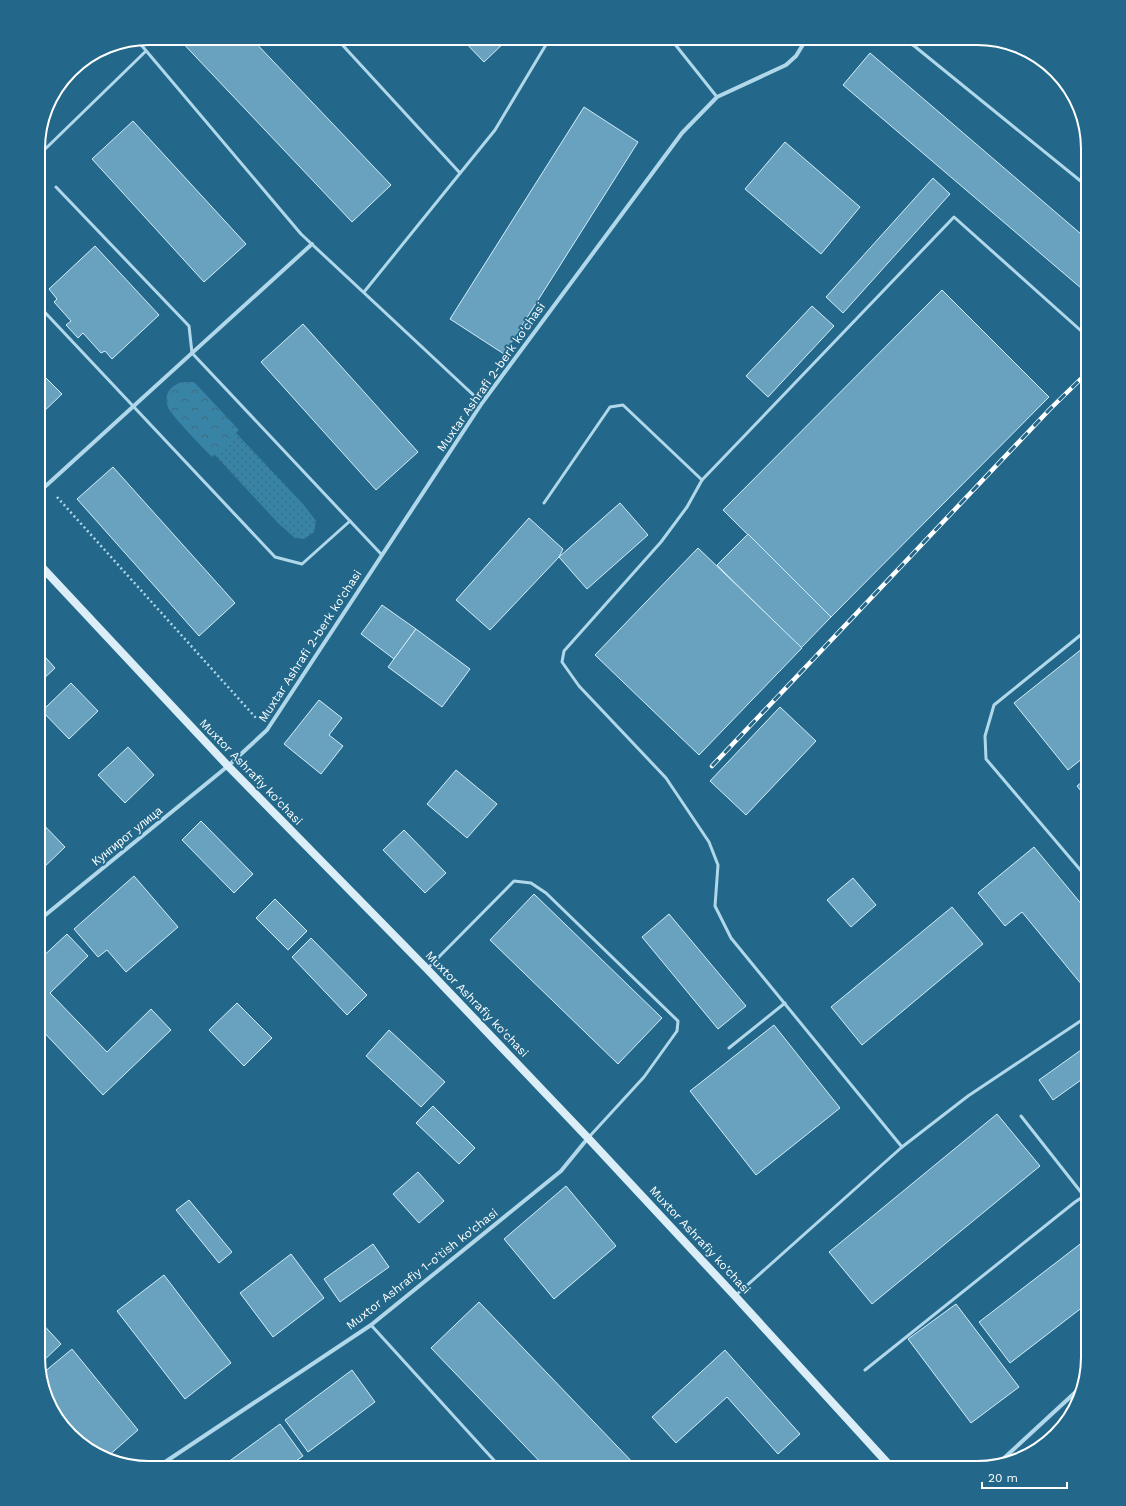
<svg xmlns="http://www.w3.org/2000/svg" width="1126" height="1506" font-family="'Work Sans',sans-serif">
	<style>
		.grass { fill: url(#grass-dots) }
		.park { fill: url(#park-crowns) }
		.building { fill: #68a2be; stroke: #d4edf8 }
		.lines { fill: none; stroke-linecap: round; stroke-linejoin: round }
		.path { stroke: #b0d8ea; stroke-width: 2.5; stroke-dasharray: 2 3; stroke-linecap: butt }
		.service { stroke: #b0d8ea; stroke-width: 3 }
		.minor { stroke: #b0d8ea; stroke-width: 4 }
		.secondary { stroke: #dbeef8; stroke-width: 8 }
		.rail-casing { stroke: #fff; stroke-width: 4.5 }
		.rail { stroke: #23688a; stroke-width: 3; stroke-dasharray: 9; stroke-linecap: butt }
		.labels { text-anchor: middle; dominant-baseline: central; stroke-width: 4; stroke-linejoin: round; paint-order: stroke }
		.street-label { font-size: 12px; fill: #fff; stroke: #23688a }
		.rim { fill: none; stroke: #fff; stroke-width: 2 }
	</style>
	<defs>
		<pattern id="grass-dots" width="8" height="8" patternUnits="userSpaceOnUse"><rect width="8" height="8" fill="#3784a7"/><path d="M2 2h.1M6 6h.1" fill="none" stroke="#406b7e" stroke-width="1.8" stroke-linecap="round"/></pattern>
		<pattern id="park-crowns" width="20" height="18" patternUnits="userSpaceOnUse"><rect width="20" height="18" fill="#3784a7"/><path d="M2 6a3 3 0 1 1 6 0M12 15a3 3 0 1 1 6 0" fill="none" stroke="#406b7e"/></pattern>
	</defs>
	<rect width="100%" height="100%" fill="#23688a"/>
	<polygon class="grass" points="236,433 303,504 316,521 314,532 304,539 295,538 279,524 214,454"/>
	<path class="park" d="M 181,382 L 194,382 L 239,430 L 212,457 C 205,450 169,413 168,407 C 164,393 169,388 181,382 Z"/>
	<g class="building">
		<polygon points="178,38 251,38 391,185 352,222"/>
		<polygon points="461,38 509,38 484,62"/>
		<polygon points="870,53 1088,240 1088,294 843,85"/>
		<polygon points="79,63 82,66 58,88 76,66"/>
		<polygon points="584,107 638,142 504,354 450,319"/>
		<polygon points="133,121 246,244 204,282 92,159"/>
		<polygon points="785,142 860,207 821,254 745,189"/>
		<polygon points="933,178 950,194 843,313 826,297"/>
		<polygon points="95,246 159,315 112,359 105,351 101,353 83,333 78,338 66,325 71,321 54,302 57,299 49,289"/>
		<polygon points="942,290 1049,397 831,617 723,510"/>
		<polygon points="812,306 834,326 768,397 746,376"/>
		<polygon points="303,324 418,452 376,490 261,362"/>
		<polygon points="38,370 62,394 38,417"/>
		<polygon points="113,467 235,603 199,636 77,499"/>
		<polygon points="620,503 648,535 587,589 559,557"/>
		<polygon points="529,518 563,549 559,557 490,630 456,600"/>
		<polygon points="748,534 831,617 801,648 717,565"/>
		<polygon points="698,548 802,648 699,755 595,655"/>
		<polygon points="382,605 416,629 394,659 361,634"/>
		<polygon points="416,629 470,669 442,707 388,667"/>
		<polygon points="1088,644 1088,754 1068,770 1014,703"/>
		<polygon points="38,649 55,668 38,684"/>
		<polygon points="71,683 98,711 69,739 42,711"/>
		<polygon points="319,700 342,718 329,735 343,746 321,774 284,744"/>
		<polygon points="780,707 816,741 746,815 710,781"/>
		<polygon points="128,747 154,775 125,803 98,775"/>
		<polygon points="456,770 497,804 467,838 427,804"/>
		<polygon points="1088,777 1088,800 1077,786"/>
		<polygon points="38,819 65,847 38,873"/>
		<polygon points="201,821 253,874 234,893 182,840"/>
		<polygon points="404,830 446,873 425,893 383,850"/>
		<polygon points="1034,847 1088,912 1088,980 1082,985 1022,912 1005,926 978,893"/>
		<polygon points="134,876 178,927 126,972 107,950 98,957 74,929"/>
		<polygon points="853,878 876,905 851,927 827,900"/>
		<polygon points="534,894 662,1018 618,1064 490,940"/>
		<polygon points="275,899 307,931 288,950 256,918"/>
		<polygon points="952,907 983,944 862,1045 831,1007"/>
		<polygon points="669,914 746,1006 718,1029 642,937"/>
		<polygon points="67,934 88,956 50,993 107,1052 151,1009 171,1030 103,1095 38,1026 38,961"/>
		<polygon points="311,938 367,995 347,1015 292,957"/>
		<polygon points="237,1003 272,1038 244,1066 209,1030"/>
		<polygon points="774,1025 840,1108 756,1175 690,1091"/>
		<polygon points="389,1030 445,1082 421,1107 366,1056"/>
		<polygon points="1088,1045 1088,1075 1053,1100 1039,1080"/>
		<polygon points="433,1106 475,1148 459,1164 416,1123"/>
		<polygon points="997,1114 1040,1166 872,1304 829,1252"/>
		<polygon points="418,1172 444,1201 419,1223 393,1194"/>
		<polygon points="566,1186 616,1246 554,1299 504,1239"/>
		<polygon points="189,1200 232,1252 219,1263 176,1210"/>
		<polygon points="1088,1238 1088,1303 1010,1363 979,1322"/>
		<polygon points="373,1244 389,1267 340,1302 324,1279"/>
		<polygon points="291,1254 324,1298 273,1337 240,1293"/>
		<polygon points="164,1275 231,1363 185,1399 117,1311"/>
		<polygon points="479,1302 638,1468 546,1468 431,1348"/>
		<polygon points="956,1304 1019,1387 971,1423 908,1339"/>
		<polygon points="38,1319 61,1344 40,1364 38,1357"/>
		<polygon points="72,1349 138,1430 107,1457 95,1454 51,1402 43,1373"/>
		<polygon points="725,1350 800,1434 778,1454 727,1397 676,1443 652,1417"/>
		<polygon points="352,1370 375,1402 308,1452 285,1420"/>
		<polygon points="280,1424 303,1456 286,1468 220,1468"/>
	</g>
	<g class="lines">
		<polyline class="path" points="57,497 256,718"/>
		<g class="service">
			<polyline points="336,38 460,173"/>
			<polyline points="670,38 717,97"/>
			<polyline points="895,38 913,45 1088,187"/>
			<polyline points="137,40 301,234 482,403"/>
			<polyline points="913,45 918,38"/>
			<polyline points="38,156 146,51"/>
			<polyline points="56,187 189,326 192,353 382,555"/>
			<polyline points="364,292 495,130 550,38"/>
			<polyline points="38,305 275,557 302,564 350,521"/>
			<polyline points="702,480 687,507 661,542 564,651 562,662 579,686 666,778 709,842 718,865 715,906 731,938 902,1147"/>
			<polyline points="544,503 610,407 623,405 702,480 954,217 1088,337"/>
			<polyline points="1088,879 986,759 985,736 994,705 1088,629"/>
			<polyline points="427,969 514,881 531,883 546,893 678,1021 677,1031 644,1077 589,1137"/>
			<polyline points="729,1048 785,1003"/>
			<polyline points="1021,1116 1084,1196 1088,1193"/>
			<polyline points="735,1296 902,1147 968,1096 1088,1016"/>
			<polyline points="371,1325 501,1468"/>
			<polyline points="865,1370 1075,1202 1084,1196 1088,1202"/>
		</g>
		<g class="minor">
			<polyline points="38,493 312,244"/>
			<polyline points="38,921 228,766 267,730 482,403 682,133 717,97 786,65 796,56 807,38"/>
			<polyline points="1002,1460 1080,1388"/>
			<polyline points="156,1468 371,1325 561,1171 588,1138"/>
		</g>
		<polyline class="secondary" points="38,563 228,766 427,969 588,1138 735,1296 892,1468"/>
		<g class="rail-casing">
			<polyline id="rail" points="712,766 1050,409 1088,372"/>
		</g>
		<use href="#rail" class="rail"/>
	</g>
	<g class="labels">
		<g class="street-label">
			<text transform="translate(491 377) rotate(-55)">Muxtar Ashrafi 2-berk ko'chasi</text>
			<text transform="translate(310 646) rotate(-57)">Muxtar Ashrafi 2-berk ko'chasi</text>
			<text transform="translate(251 772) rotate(46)">Muxtor Ashrafiy ko'chasi</text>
			<text transform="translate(127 836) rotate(-39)">Кунгирот улица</text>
			<text transform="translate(477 1004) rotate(46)">Muxtor Ashrafiy ko'chasi</text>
			<text transform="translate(700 1240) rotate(47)">Muxtor Ashrafiy ko'chasi</text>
			<text transform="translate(422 1269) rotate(-38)">Muxtor Ashrafiy 1-o'tish ko'chasi</text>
		</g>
	</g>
	<path d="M0 0H1126V1506H0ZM149 45H977A104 104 0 0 1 1081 149V1357A104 104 0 0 1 977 1461H149A104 104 0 0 1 45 1357V149A104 104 0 0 1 149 45Z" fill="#23688a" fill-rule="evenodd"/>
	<path class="rim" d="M149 45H977A104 104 0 0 1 1081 149V1357A104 104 0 0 1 977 1461H149A104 104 0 0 1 45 1357V149A104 104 0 0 1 149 45Z"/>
	<path d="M982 1482v6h85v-6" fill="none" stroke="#ffffff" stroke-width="2"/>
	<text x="988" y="1482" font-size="12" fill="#ffffff" stroke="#23688a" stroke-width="3" paint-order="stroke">20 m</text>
</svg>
